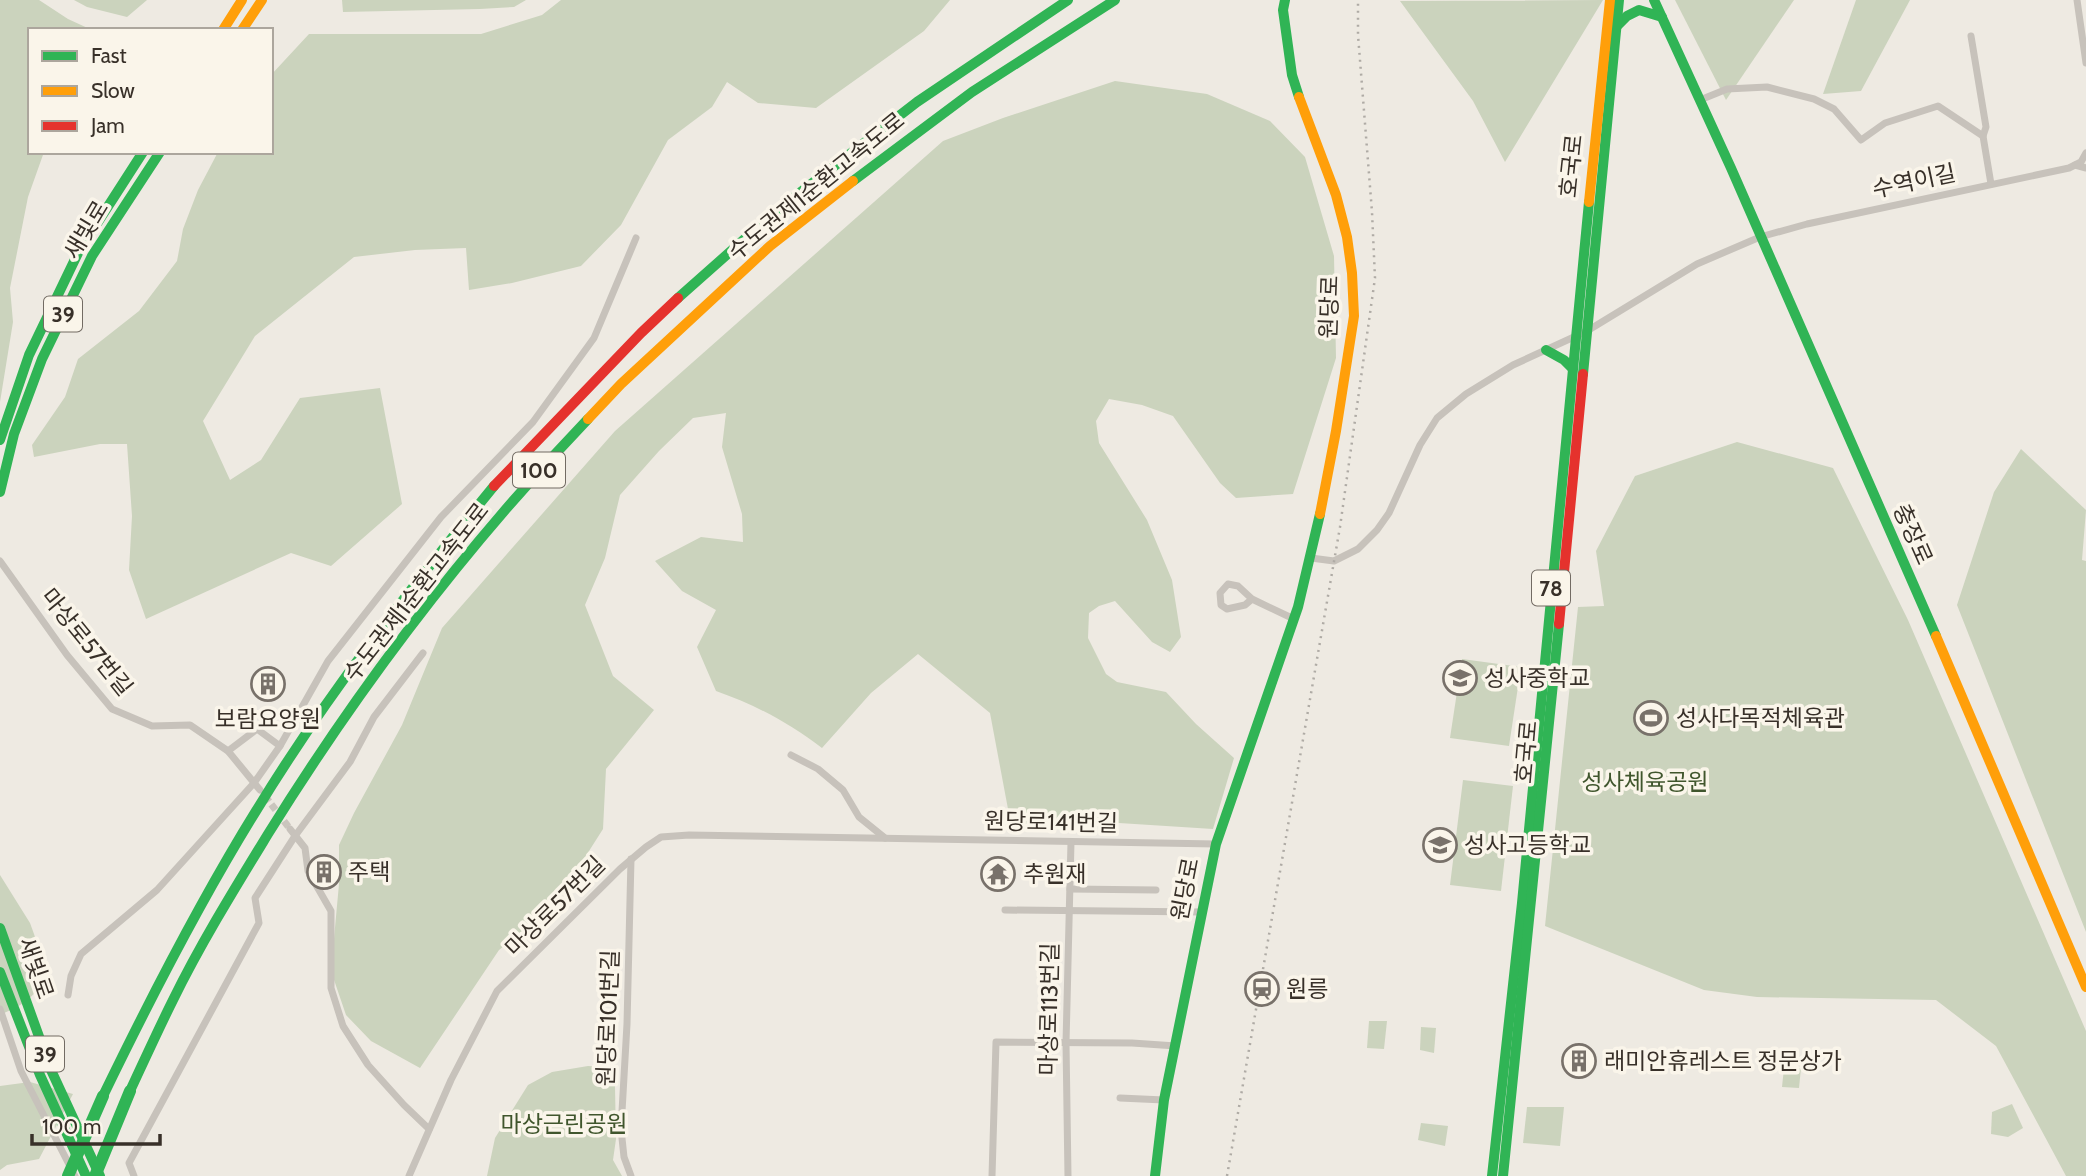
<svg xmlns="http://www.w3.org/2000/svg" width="2086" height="1176" font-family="Cabin,'Noto Sans KR',sans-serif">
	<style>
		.green { fill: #cbd3bd }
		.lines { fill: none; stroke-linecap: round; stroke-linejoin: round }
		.street-tunnel { stroke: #cac5bd; stroke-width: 7; stroke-dasharray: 7 3.5; stroke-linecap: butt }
		.street { stroke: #c7c2bb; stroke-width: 7 }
		.fast { stroke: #30b455; stroke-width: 10 }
		.slow { stroke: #ff9f0a; stroke-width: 10 }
		.jam { stroke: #e5322d; stroke-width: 10 }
		.rail { stroke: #afaba5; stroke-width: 2.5; stroke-dasharray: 2 5; stroke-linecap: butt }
		.fast-bridge { stroke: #30b455; stroke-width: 12 }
		.labels { text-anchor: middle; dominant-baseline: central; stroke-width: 7; stroke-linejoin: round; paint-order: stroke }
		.shield { fill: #faf5ea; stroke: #726b63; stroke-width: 2 }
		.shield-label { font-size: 21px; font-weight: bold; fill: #383029 }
		.street-label { font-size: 23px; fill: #383029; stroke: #faf5ea }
		.poi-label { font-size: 23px; fill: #383029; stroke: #faf5ea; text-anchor: start }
		.park-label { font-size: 23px; fill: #40562d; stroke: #faf5ea }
	</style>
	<rect width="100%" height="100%" fill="#eeeae2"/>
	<g class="green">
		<polygon points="0,0 39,0 68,19 92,30 30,30 30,152 44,152 28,197 10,288 13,322 0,402"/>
		<polygon points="74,0 147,0 127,17 87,7"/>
		<polygon points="342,0 526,0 514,7 480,9 343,12"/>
		<polygon points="561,0 950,0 924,31 816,108 758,103 727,82 712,107 668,140 621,225 581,266 512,283 469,290 466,248 415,250 354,257 255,336 203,421 230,480 261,460 300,398 380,388 402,504 331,566 291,553 146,619 129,570 132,516 127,444 100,444 34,457 32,445 65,397 78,359 139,311 177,261 183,229 198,190 218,152 271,152 271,75 309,34 481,34 542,15"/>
		<polygon points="1603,0 1505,162 1473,101 1400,1"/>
		<polygon points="1675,0 1794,0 1726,100"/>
		<polygon points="1856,0 1910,0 1861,91 1823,94"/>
		<path d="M 1115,81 L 1207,94 L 1270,121 L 1305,157 L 1334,256 L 1336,358 L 1293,494 L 1236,498 L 1220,483 L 1173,416 L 1142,405 L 1109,399 L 1096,421 L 1099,443 L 1147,520 L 1172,580 L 1181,637 L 1170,652 L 1152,642 L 1115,601 L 1099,606 L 1089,613 L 1088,638 L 1106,674 L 1117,682 L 1166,692 L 1196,724 L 1234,758 L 1213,829 L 1072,820 L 1011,825 L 990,713 L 918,654 L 871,693 L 822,748 C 789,723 756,705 716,691 L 697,647 L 716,610 L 682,591 L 655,561 L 701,537 L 743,542 L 742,514 L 722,447 L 726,413 L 693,418 L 659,451 L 620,495 L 605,558 L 585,605 L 613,676 L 654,710 L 606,769 L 603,829 L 554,906 L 499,950 L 420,1068 L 371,1041 L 346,1015 L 331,971 L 339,884 L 339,845 L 354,813 L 402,725 L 442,628 L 615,431 L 943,141 L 1003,118 Z"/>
		<polygon points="1737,442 1833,468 1908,620 2086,1031 2086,1176 2066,1176 1996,1046 1936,1000 1757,997 1704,990 1545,926 1578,607 1604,606 1596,551 1635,476"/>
		<polygon points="2021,449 2086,510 2082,560 2086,561 2086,932 1957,605 1994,492"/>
		<polygon points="1462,659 1521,667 1509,746 1450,738"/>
		<polygon points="1463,780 1513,786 1501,891 1450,885"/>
		<path d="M 0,875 L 30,923 L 47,970 C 36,998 26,1003 0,1015 Z"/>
		<polygon points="1369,1021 1387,1021 1384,1049 1367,1048"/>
		<polygon points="1421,1027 1436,1028 1434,1053 1420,1050"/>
		<polygon points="588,1066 617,1068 615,1087 616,1139 613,1160 622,1176 487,1176 495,1138 528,1085 552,1072"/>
		<polygon points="1784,1068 1801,1068 1799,1088 1782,1087"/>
		<polygon points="30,1082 73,1094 39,1159 7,1165 0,1170 0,1086"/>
		<polygon points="2012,1104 2023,1128 2008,1137 1991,1134 1992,1112"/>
		<polygon points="1527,1107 1564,1107 1560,1146 1523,1143"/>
		<polygon points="1421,1123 1448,1126 1445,1146 1418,1140"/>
	</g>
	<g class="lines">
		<polyline class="street-tunnel" points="265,796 290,829"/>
		<g class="street">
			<polyline points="2077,0 2086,63"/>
			<polyline points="1971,36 1986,127 1983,136 1991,184"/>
			<polyline points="1700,100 1727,89 1767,87 1814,99 1834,109 1861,140 1885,123 1938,106 1983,136"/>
			<polyline points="2075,165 2086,168"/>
			<polyline points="1311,558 1334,561 1358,549 1377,530 1389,513 1420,445 1437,418 1466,394 1513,365 1587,331 1697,264 1760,237 1807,224 2069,168 2081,162 2086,153"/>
			<polyline points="0,561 67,655 112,709 152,726 190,725 228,751 260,790"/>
			<polyline points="1252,599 1245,605 1227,609 1221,605 1220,593 1228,584 1238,586 1252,599 1294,619"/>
			<polyline points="228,751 257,729 280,746"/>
			<polyline points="791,755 818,769 843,790 859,817 885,838"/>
			<polyline points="290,829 305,848 308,871 331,911 331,988 343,1026 368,1065 404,1105 429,1129"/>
			<polyline points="1070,889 1156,890"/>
			<polyline points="1005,910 1202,912"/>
			<polyline points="68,995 71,976 81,954 157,890 254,783 280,746 328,661 441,517 533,422 594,338 636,238"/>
			<polyline points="0,1009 21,1071 75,1176"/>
			<polyline points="1120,1098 1164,1100"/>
			<polyline points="134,1176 129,1163 259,923 255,898 295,836 350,762 374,717 423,653"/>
			<polyline points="409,1176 451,1080 497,991 620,869 646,847 661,837 689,835 1216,844"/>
			<polyline points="631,1176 624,1157 621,1129 627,1024 631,859"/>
			<polyline points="992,1176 996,1042 1132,1043 1176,1046"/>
			<polyline points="1068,1176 1066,1043 1071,842"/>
		</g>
		<g class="fast">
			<polyline points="1285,0 1283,10 1292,75 1299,97"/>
			<polyline points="1654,0 1731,168 1936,636"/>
			<polyline points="1616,27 1627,16 1639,10 1662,17"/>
			<polyline points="853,181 972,92 1115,0"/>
			<polyline points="678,298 775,212 917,102 1068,0"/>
			<polyline points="1546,350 1564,360 1572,368"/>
			<polyline points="1583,374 1619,0"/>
			<polyline points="0,440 29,355 78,253 143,152"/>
			<polyline points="0,492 14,434 42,359 92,256 160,152"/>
			<polyline points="0,928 51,1070 100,1176"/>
			<polyline points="0,972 40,1075 86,1176"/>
			<path d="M 130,1091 C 144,1061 158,1030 173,1000 C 201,943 235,888 268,834 C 360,686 467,545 588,419"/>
			<path d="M 103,1096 C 150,999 199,903 256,811 C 326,696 409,590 494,486"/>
			<polyline points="1155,1176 1164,1100 1216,844 1298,607 1320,514"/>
			<polyline points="1492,1176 1522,903 1589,202"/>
			<polyline points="1503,1176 1559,624"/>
		</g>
		<g class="slow">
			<polyline points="223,30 242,0"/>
			<polyline points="242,30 262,0"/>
			<polyline points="1299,97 1336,195 1347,237 1352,273 1354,316 1336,431 1320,514"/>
			<polyline points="1589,202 1610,0"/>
			<polyline points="588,419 621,384 770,246 853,181"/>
			<polyline points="1936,636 2086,987"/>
		</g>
		<g class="jam">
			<polyline points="494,486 641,333 678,298"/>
			<polyline points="1559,624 1583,374"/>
		</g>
		<polyline class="rail" points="1227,1176 1340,527 1375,278 1372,212 1358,35 1358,0"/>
		<g class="fast-bridge">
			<polyline points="68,1176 103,1096"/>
			<polyline points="95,1176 130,1091"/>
		</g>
	</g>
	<defs>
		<g id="school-ring" transform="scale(1.75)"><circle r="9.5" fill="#faf5ea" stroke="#78716a" stroke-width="1.5"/><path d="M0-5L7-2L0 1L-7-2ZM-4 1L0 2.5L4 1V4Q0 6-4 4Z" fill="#78716a"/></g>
		<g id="building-ring" transform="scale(1.75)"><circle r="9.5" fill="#faf5ea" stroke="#78716a" stroke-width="1.5"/><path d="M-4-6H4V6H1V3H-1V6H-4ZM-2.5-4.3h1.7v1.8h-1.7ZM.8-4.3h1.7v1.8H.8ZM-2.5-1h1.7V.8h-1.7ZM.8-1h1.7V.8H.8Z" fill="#78716a"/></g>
		<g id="stadium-ring" transform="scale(1.75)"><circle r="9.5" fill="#faf5ea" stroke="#78716a" stroke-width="1.5"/><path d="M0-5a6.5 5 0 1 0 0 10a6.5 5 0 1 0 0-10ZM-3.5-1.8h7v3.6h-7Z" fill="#78716a"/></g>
		<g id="temple-ring" transform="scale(1.75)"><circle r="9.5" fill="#faf5ea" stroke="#78716a" stroke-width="1.5"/><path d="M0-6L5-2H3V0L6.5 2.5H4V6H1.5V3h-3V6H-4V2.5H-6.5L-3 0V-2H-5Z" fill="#78716a"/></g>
		<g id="station-ring" transform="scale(1.75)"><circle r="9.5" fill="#faf5ea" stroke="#78716a" stroke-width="1.5"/><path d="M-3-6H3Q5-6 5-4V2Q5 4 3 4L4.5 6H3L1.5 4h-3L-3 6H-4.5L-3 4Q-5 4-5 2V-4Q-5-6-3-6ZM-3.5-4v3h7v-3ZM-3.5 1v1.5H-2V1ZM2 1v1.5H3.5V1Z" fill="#78716a"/></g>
	</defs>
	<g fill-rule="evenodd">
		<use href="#school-ring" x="1460" y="678"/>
		<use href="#building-ring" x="268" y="684"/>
		<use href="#stadium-ring" x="1651" y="718"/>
		<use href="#school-ring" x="1440" y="845"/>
		<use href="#building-ring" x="324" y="872"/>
		<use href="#temple-ring" x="998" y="874"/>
		<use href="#station-ring" x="1262" y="989"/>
		<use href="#building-ring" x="1579" y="1061"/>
	</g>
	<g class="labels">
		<g class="shield">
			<rect x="44" y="296.5" width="38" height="35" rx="5"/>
			<rect x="513" y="452.5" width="52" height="35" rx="5"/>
			<rect x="1532" y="570.5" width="38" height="35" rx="5"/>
			<rect x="26" y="1036.5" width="38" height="35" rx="5"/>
		</g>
		<g class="shield-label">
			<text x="63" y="314">39</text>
			<text x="539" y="470">100</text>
			<text x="1551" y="588">78</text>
			<text x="45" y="1054">39</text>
		</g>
		<g class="street-label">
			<text transform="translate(1571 166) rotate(-84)">호국로</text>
			<text transform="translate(1914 181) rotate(-12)">수역이길</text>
			<text transform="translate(816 186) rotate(-39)">수도권제1순환고속도로</text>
			<text transform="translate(86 230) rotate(-59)">새빛로</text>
			<text transform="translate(1329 307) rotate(-88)">원당로</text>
			<text transform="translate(1913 534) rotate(66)">충장로</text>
			<text transform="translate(416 592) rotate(-52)">수도권제1순환고속도로</text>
			<text transform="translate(87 642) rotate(51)">마상로57번길</text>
			<text transform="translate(1526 752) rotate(-85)">호국로</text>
			<text transform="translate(1051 822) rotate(1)">원당로141번길</text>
			<text transform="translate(1185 889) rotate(-79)">원당로</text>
			<text transform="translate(555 906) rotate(-45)">마상로57번길</text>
			<text transform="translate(36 968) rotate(71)">새빛로</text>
			<text transform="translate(1049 1009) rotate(-89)">마상로113번길</text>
			<text transform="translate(608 1018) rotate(-88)">원당로101번길</text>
		</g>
		<g class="poi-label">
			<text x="1484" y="678">성사중학교</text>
			<text x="1676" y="718">성사다목적체육관</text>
			<text x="268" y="719" text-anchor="middle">보람요양원</text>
			<text x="1464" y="845">성사고등학교</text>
			<text x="348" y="872">주택</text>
			<text x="1023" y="874">추원재</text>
			<text x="1286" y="989">원릉</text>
			<text x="1604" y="1061">래미안휴레스트 정문상가</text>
		</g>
		<g class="park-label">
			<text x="1645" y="782">성사체육공원</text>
			<text x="564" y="1124">마상근린공원</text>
		</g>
	</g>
	<rect x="28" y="28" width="245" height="126" fill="#faf5ea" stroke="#aca69d" stroke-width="2"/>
	<rect x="42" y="51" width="35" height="10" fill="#30b455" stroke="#aca69d" stroke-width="2"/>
	<text x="91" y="63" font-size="21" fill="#383029">Fast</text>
	<rect x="42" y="86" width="35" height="10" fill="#ff9f0a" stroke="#aca69d" stroke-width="2"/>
	<text x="91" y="98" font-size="21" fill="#383029">Slow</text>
	<rect x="42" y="121" width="35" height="10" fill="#e5322d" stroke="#aca69d" stroke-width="2"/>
	<text x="91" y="133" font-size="21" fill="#383029">Jam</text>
	<path d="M32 1134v10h128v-10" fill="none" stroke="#383029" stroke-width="3.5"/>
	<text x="42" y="1134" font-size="21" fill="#383029" stroke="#faf5ea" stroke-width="5" paint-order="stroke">100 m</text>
</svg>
